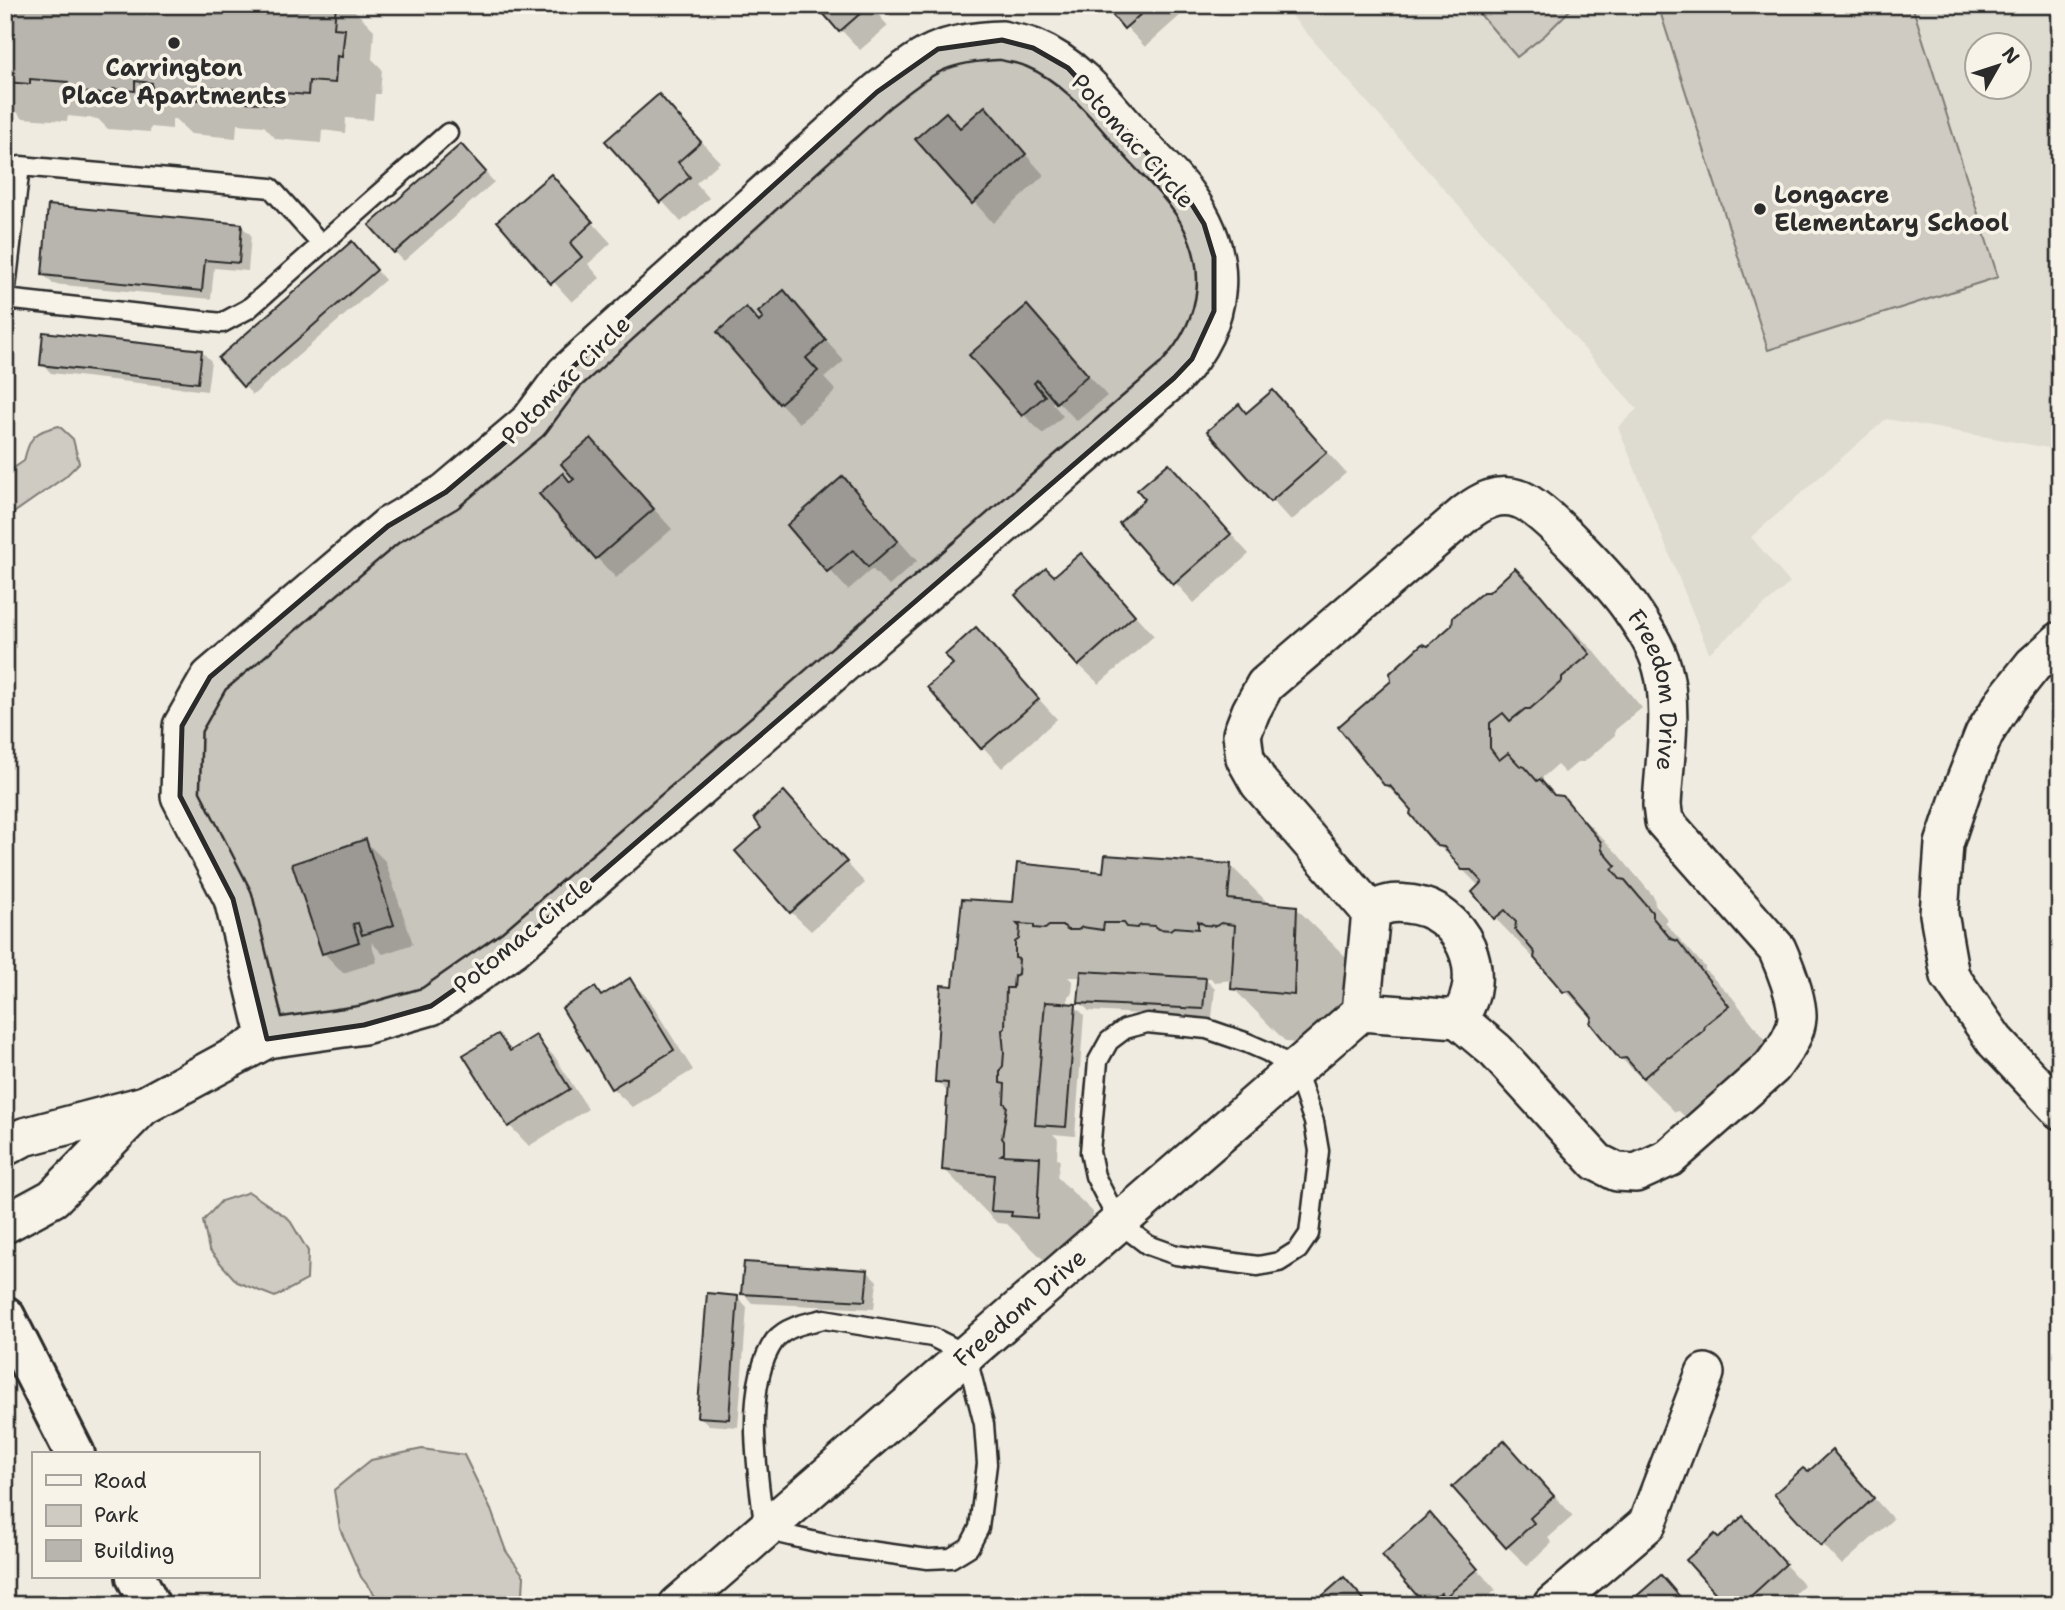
<svg xmlns="http://www.w3.org/2000/svg" width="2065" height="1610" font-family="'Shantell Sans',sans-serif">
	<style>
		.built { fill: #dedbd1; fill-rule: evenodd }
		.green { fill: #cfcbc2; stroke: #7d7b76; stroke-width: 2 }
		.shadow { fill: #0003 }
		.building { fill: #b8b5ae; stroke: #2b2b2b; stroke-width: 2 }
		.lines { fill: none; stroke-linecap: round; stroke-linejoin: round }
		.service-casing { stroke: #2b2b2b; stroke-width: 23 }
		.minor-casing { stroke: #2b2b2b; stroke-width: 42 }
		.tertiary-casing { stroke: #2b2b2b; stroke-width: 44 }
		.service { stroke: #f7f3e8; stroke-width: 18 }
		.minor { stroke: #f7f3e8; stroke-width: 37 }
		.tertiary { stroke: #f7f3e8; stroke-width: 38 }
		.marked { fill: #2b2b2b; fill-opacity: 0.2; stroke: #2b2b2b; stroke-width: 5; stroke-linejoin: round }
		.poi-dot { fill: #2b2b2b; stroke: #f7f3e8; stroke-width: 2.5 }
		.labels { text-anchor: middle; dominant-baseline: central; stroke-width: 7; stroke-linejoin: round; paint-order: stroke }
		.poi-label { font-size: 24px; font-weight: bold; fill: #2b2b2b; stroke: #f7f3e8 }
		.street-label { font-size: 24px; fill: #2b2b2b; stroke: #f7f3e8 }
	</style>
	<rect width="100%" height="100%" fill="#efebe0"/>
	<filter id="ink" filterUnits="userSpaceOnUse"><feTurbulence type="fractalNoise" baseFrequency=".0143" numOctaves="2"/><feDisplacementMap in="SourceGraphic" scale="14" xChannelSelector="R" yChannelSelector="G"/><feConvolveMatrix kernelMatrix="1 2 1 2 8 2 1 2 1" color-interpolation-filters="sRGB"/></filter>
	<g filter="url(#ink)">
		<path class="built" d="M 1282,5 L 2060,5 L 2060,450 L 1886,419 L 1751,537 L 1790,583 L 1709,653 L 1618,427 L 1637,409 ZM 1978,46 L 2020,46 L 2020,88 L 1978,88 Z"/>
		<g class="green">
			<polygon points="1472,5 1575,5 1545,35 1517,57"/>
			<polygon points="1658,5 1912,5 1998,277 1768,350"/>
			<path d="M 59,426 L 73,439 L 79,463 L 65,477 L 5,519 L 5,474 L 24,461 C 29,437 35,431 59,426 Z"/>
			<polygon points="249,1192 289,1219 308,1251 307,1280 275,1297 237,1282 209,1250 203,1221 221,1201"/>
			<polygon points="422,1449 464,1455 491,1510 506,1551 524,1576 523,1594 488,1605 383,1605 361,1577 340,1529 334,1490 371,1460"/>
		</g>
		<g class="shadow">
			<polygon points="5,5 349,5 374,30 372,59 382,69 380,94 375,94 373,120 346,118 345,133 322,130 321,143 276,139 264,126 237,124 236,138 191,134 175,119 172,119 172,129 151,127 150,132 108,129 98,119 68,116 67,121 22,118 17,112 5,112"/>
			<polygon points="818,5 883,5 876,12 888,26 860,50"/>
			<polygon points="1106,5 1192,5 1145,47"/>
			<polygon points="659,96 720,162 696,183 709,198 681,222 608,141"/>
			<polygon points="985,109 1044,175 993,223 918,139 961,129"/>
			<polygon points="470,155 494,182 404,261 395,252"/>
			<polygon points="551,177 611,243 588,264 600,278 572,302 499,221"/>
			<polygon points="241,226 251,235 248,271 214,268 211,299 53,284 44,275"/>
			<polygon points="362,253 385,280 253,395 244,386"/>
			<polygon points="783,292 844,361 824,378 836,391 799,423 780,403 746,309 760,323"/>
			<polygon points="1027,307 1107,396 1077,421 1056,400 1052,403 1063,416 1043,434 1023,414"/>
			<polygon points="201,351 211,361 207,391 51,373 42,364"/>
			<polygon points="1273,392 1346,473 1291,521 1210,432 1247,415"/>
			<polygon points="591,440 672,529 616,578 597,558 576,479"/>
			<polygon points="1168,465 1249,554 1194,603 1121,523 1148,499"/>
			<polygon points="843,478 917,561 889,586 872,569 848,590 789,525"/>
			<polygon points="1081,555 1154,636 1099,684 1079,665 1054,578"/>
			<polygon points="1515,571 1594,651 1642,708 1615,730 1615,735 1584,762 1578,762 1565,773 1557,765 1543,777 1543,785 1555,797 1562,798 1616,852 1654,897 1655,905 1668,920 1665,923 1705,967 1705,970 1732,997 1781,1060 1698,1130 1679,1111 1675,1112 1621,1058 1593,1019 1495,918 1480,887 1438,845 1412,811 1385,784 1428,648"/>
			<polygon points="976,630 1057,719 1002,768 929,687 956,664"/>
			<polygon points="784,794 865,883 811,931 791,912 764,828"/>
			<polygon points="365,841 385,861 413,944 383,954 371,942 377,962 343,973 324,953"/>
			<polygon points="1231,866 1270,905 1296,908 1350,961 1346,1048 1286,1042 1233,988 1233,980 1214,982 1211,978 1204,978 1215,989 1212,1018 1089,1011 1080,1002 1082,977 1068,977 1073,982 1072,993 1068,996 1068,1005 1075,1006 1084,1015 1075,1136 1053,1134 1058,1139 1057,1158 1060,1161 1057,1177 1093,1212 1090,1271 1047,1263 1007,1224 997,1223 944,1169 949,1093 937,1081 954,988 1014,904 1104,874"/>
			<polygon points="630,980 649,1000 693,1070 632,1107 612,1088 595,989 603,997"/>
			<polygon points="498,1036 513,1051 535,1038 555,1057 588,1109 529,1146 510,1126 465,1056"/>
			<polygon points="868,1272 877,1281 874,1309 752,1303 743,1293"/>
			<polygon points="737,1297 747,1307 738,1427 709,1425 699,1416"/>
			<polygon points="1832,1452 1893,1519 1842,1565 1777,1494 1808,1475"/>
			<polygon points="1524,1462 1573,1516 1548,1538 1552,1543 1527,1566 1507,1546"/>
			<polygon points="1430,1516 1496,1590 1478,1605 1428,1605 1385,1555"/>
			<polygon points="1743,1519 1804,1585 1782,1605 1728,1605 1719,1540"/>
		</g>
		<g class="building">
			<polygon points="5,5 336,5 334,28 345,29 342,57 337,56 335,83 309,81 308,95 284,93 283,105 236,101 237,90 199,86 199,100 151,97 152,83 135,81 135,91 113,89 113,95 68,91 68,82 30,79 30,84 5,82"/>
			<polygon points="816,5 870,5 839,32"/>
			<polygon points="1104,5 1151,5 1124,29"/>
			<polygon points="659,94 701,142 678,162 690,177 660,203 605,141"/>
			<polygon points="985,106 1026,154 972,204 915,139 946,112 960,128"/>
			<polygon points="461,144 486,172 394,253 369,225"/>
			<polygon points="551,174 593,222 570,243 582,257 551,284 497,221"/>
			<polygon points="48,205 242,224 239,263 205,260 202,291 42,275"/>
			<polygon points="352,241 377,270 243,387 218,358"/>
			<polygon points="784,290 826,340 806,358 818,371 779,404 717,332 746,307 759,322 763,318 758,312"/>
			<polygon points="1027,305 1088,375 1056,403 1037,380 1034,383 1045,396 1022,416 969,355"/>
			<polygon points="43,332 202,350 198,383 40,365"/>
			<polygon points="1273,390 1327,452 1270,502 1207,431 1239,404 1246,413"/>
			<polygon points="591,438 654,509 596,559 539,494 563,473 570,482 574,479 561,464"/>
			<polygon points="1169,463 1231,534 1173,585 1119,523 1145,499 1137,490"/>
			<polygon points="843,476 898,541 868,567 853,550 827,572 787,525"/>
			<polygon points="1081,553 1135,615 1078,666 1015,595 1046,568 1054,576"/>
			<polygon points="1515,568 1541,595 1590,654 1562,677 1562,681 1530,709 1525,709 1510,721 1503,713 1490,723 1490,748 1499,760 1508,753 1519,765 1525,767 1537,781 1540,779 1554,795 1563,796 1601,842 1602,850 1616,866 1612,869 1620,879 1625,880 1652,912 1652,917 1671,939 1678,941 1729,1006 1705,1025 1704,1030 1671,1057 1667,1058 1643,1078 1626,1058 1619,1059 1590,1023 1592,1017 1570,991 1563,992 1534,958 1535,953 1515,929 1516,922 1505,910 1494,919 1472,892 1482,882 1471,870 1462,870 1444,847 1437,846 1410,814 1411,810 1390,786 1384,785 1338,727 1391,681 1390,673 1422,644 1428,646 1452,625 1453,617 1483,592 1489,592"/>
			<polygon points="976,627 1039,699 981,749 927,687 953,664 945,655"/>
			<polygon points="784,791 847,862 790,913 735,851 761,828 754,818"/>
			<polygon points="366,839 394,925 362,935 358,923 353,924 359,942 322,954 292,864"/>
			<polygon points="1105,855 1231,864 1228,899 1297,906 1294,995 1231,989 1235,925 1221,923 1216,926 1205,925 1198,921 1198,929 1174,927 1170,930 1159,929 1155,926 1141,925 1137,928 1127,927 1124,923 1104,923 1103,930 1082,927 1078,930 1067,930 1064,926 1049,926 1045,929 1034,928 1034,925 1017,924 1020,927 1019,939 1015,942 1015,958 1019,959 1018,974 1014,976 1013,988 1006,988 1005,1028 1002,1030 1004,1052 1003,1066 1000,1070 1000,1083 1005,1084 1004,1103 1007,1106 1002,1138 1004,1141 1004,1153 1001,1155 1040,1157 1037,1218 1011,1216 1012,1212 991,1211 994,1175 942,1170 948,1083 935,1082 941,985 953,986 962,899 1013,902 1017,863 1103,872"/>
			<polygon points="1081,971 1206,978 1203,1009 1078,1003"/>
			<polygon points="630,978 674,1050 611,1089 562,1008 595,987 601,996"/>
			<polygon points="1045,1002 1076,1004 1066,1127 1035,1125"/>
			<polygon points="498,1034 510,1051 536,1035 570,1089 508,1127 463,1055"/>
			<polygon points="744,1262 868,1270 865,1301 741,1294"/>
			<polygon points="707,1293 738,1296 729,1419 697,1417"/>
			<polygon points="1504,1440 1554,1496 1530,1518 1534,1523 1506,1548 1452,1487"/>
			<polygon points="1832,1450 1874,1498 1821,1546 1774,1494 1803,1468 1808,1472"/>
			<polygon points="1430,1513 1478,1569 1444,1598 1441,1593 1425,1605 1382,1555"/>
			<polygon points="1743,1516 1786,1564 1741,1605 1726,1605 1686,1560 1715,1534 1719,1538"/>
			<polygon points="1661,1575 1687,1605 1635,1605 1632,1600"/>
			<polygon points="1344,1577 1369,1605 1312,1605"/>
		</g>
		<g class="lines">
			<g class="service-casing">
				<g id="service">
					<polyline points="5,297 20,166 271,188 321,244"/>
					<polyline points="5,299 222,323 248,309 448,133"/>
					<polygon points="1147,1023 1207,1029 1245,1042 1268,1052 1296,1070 1314,1122 1319,1151 1309,1234 1298,1250 1279,1262 1258,1266 1176,1255 1148,1245 1119,1223 1095,1176 1090,1152 1098,1061 1109,1041 1125,1029"/>
					<path d="M 824,1319 L 932,1337 L 966,1354 L 984,1424 L 987,1464 L 979,1528 L 969,1547 L 951,1558 L 928,1559 L 833,1546 L 765,1530 C 758,1478 742,1385 775,1340 C 787,1326 807,1323 824,1319 Z"/>
				</g>
			</g>
			<g class="minor-casing">
				<g id="minor">
					<path d="M 1002,40 C 1012,43 1024,44 1033,48 C 1077,66 1106,105 1136,139 C 1152,158 1171,175 1186,195 C 1232,257 1225,323 1174,378 L 514,948 L 431,1006 L 364,1025 L 267,1039 L 233,899 L 180,796 L 182,726 L 210,677 L 388,526 L 446,492 L 530,421 L 565,374 L 877,92 C 924,55 940,42 1002,40 Z"/>
					<polyline points="2060,641 2033,665 2006,699 1984,734 1963,787 1944,844 1939,914 1950,976 1995,1041 2060,1110"/>
					<path id="s1" d="M 1371,912 L 1259,783 L 1245,758 L 1242,734 L 1251,711 L 1265,685 L 1466,513 C 1482,501 1498,492 1519,499 C 1542,505 1614,585 1629,606 C 1642,625 1656,645 1662,667 C 1674,708 1664,763 1662,805 L 1664,821 L 1777,949 C 1784,965 1798,1000 1797,1018 C 1796,1036 1782,1053 1772,1067 L 1669,1158 L 1636,1173 L 1617,1172 L 1597,1162 L 1496,1051 L 1458,1019"/>
					<polyline points="5,1147 24,1137 145,1105 267,1039"/>
					<polyline points="5,1224 53,1198 144,1105"/>
					<path id="s2" d="M 678,1605 L 1361,1012 L 1371,912 C 1383,904 1393,902 1407,904 C 1464,909 1491,975 1458,1019 L 1361,1012"/>
					<polyline points="1552,1605 1647,1524 1705,1373"/>
				</g>
			</g>
			<g class="tertiary-casing">
				<g id="tertiary">
					<polyline points="5,1316 75,1454"/>
					<polyline points="136,1577 150,1605"/>
				</g>
			</g>
			<use href="#service" class="service"/>
			<use href="#minor" class="minor"/>
			<use href="#tertiary" class="tertiary"/>
		</g>
	</g>
	<path class="marked" d="M 1002,40 L 1033,48 L 1068,68 L 1186,195 L 1204,224 L 1214,257 L 1214,311 L 1192,359 L 1174,378 L 514,948 L 431,1006 L 364,1025 L 267,1039 L 233,899 L 180,796 L 182,726 L 210,677 L 388,526 L 446,492 L 530,421 L 565,374 L 877,92 L 938,49 Z"/>
	<g class="poi-dot">
		<circle cx="174" cy="43" r="7"/>
		<circle cx="1760" cy="209" r="7"/>
	</g>
	<g class="labels">
		<g class="poi-label">
			<text x="174" y="68">Carrington<tspan x="174" dy="28">Place Apartments</tspan></text>
			<text x="1774" y="195" text-anchor="start">Longacre<tspan x="1774" dy="28">Elementary School</tspan></text>
		</g>
		<g class="street-label">
			<text transform="translate(1133 141) rotate(48)">Potomac Circle</text>
			<text transform="translate(566 380) rotate(-45)">Potomac Circle</text>
			<text stroke="none"><textPath href="#s1" startOffset="845">Freedom Drive</textPath></text>
			<text transform="translate(523 935) rotate(-39)">Potomac Circle</text>
			<text stroke="none"><textPath href="#s2" startOffset="453">Freedom Drive</textPath></text>
		</g>
	</g>
	<rect width="2065" height="1610" fill="none" stroke="#f7f3e8" stroke-width="28"/>
	<rect x="14" y="14" width="2037" height="1582" fill="none" stroke="#2b2b2b" stroke-width="2.5" filter="url(#ink)"/>
	<rect x="32" y="1452" width="228" height="126" fill="#f7f3e8" stroke="#a5a39c" stroke-width="2"/>
	<rect x="46" y="1475" width="35" height="10" fill="#f7f3e8" stroke="#a5a39c" stroke-width="2"/>
	<text x="94" y="1488" font-size="21" fill="#2b2b2b">Road</text>
	<rect x="46" y="1505" width="35" height="21" fill="#cfcbc2" stroke="#a5a39c" stroke-width="2"/>
	<text x="94" y="1522" font-size="21" fill="#2b2b2b">Park</text>
	<rect x="46" y="1540" width="35" height="21" fill="#b8b5ae" stroke="#a5a39c" stroke-width="2"/>
	<text x="94" y="1558" font-size="21" fill="#2b2b2b">Building</text>
	<g transform="translate(1998 66) rotate(51)"><circle r="33" fill="#f7f3e8" stroke="#a5a39c" stroke-width="2"/>
	<path d="M0-5L12 26L0 18L-12 26Z" fill="#2b2b2b"/>
	<text y="-10" font-size="19" font-weight="bold" text-anchor="middle" fill="#2b2b2b">N</text>
	</g>
</svg>
